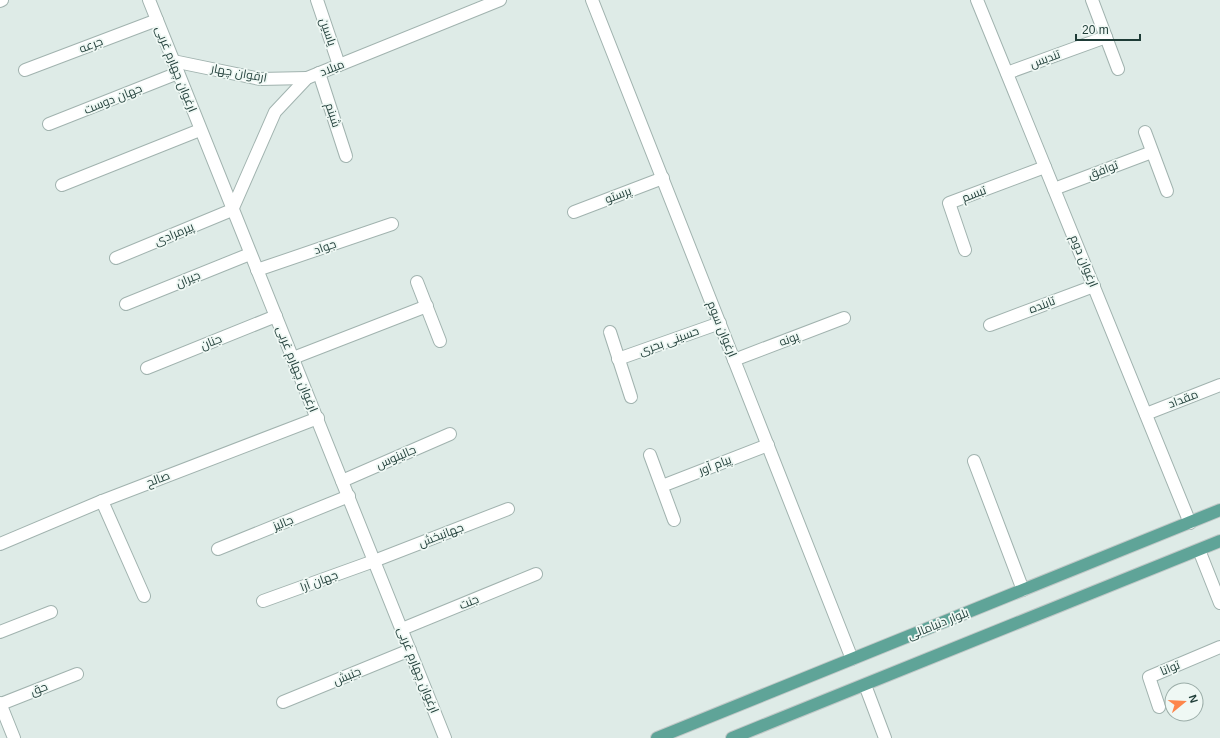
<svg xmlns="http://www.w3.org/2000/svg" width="1220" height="738" font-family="Helvetica,Cairo,sans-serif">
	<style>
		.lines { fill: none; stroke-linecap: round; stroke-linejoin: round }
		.minor-casing { stroke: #a1b3af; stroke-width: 14 }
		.major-casing { stroke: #c0c8c7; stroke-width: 14 }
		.minor { stroke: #fff; stroke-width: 12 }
		.major { stroke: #5fa498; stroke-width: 12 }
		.labels { text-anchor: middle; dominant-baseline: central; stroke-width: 3.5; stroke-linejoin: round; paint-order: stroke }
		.street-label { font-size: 12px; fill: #1e3c37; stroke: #eff8f4 }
	</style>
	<rect width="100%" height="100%" fill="#deebe7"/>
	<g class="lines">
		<g class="minor-casing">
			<g id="minor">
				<polyline points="149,0 445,738"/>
				<polyline points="317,0 339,65"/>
				<polyline points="592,0 852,659"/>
				<polyline points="977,0 1190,523"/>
				<polyline points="1092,0 1118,69"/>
				<polyline points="0,1 2,0"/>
				<polyline points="173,61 260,79 307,78"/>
				<polyline points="25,70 157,20"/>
				<polyline points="319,73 346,156"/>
				<polyline points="1007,73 1106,37"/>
				<polyline points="49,124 178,73"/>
				<polyline points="1145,132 1167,191"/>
				<polyline points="62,185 200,130"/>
				<polyline points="1054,189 1152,152"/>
				<polyline points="574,212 663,178"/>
				<polyline points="965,250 949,203 1045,167"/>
				<polyline points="116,258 232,210 275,112 307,78 500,0"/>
				<polyline points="257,270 392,224"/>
				<polyline points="417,282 440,341"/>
				<polyline points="126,304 250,254"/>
				<polyline points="990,325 1094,286"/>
				<polyline points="610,332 631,397"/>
				<polyline points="293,358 427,306"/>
				<polyline points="618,359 720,323"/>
				<polyline points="734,360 844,318"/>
				<polyline points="147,368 276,316"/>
				<polyline points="1146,414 1220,385"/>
				<polyline points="650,455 674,520"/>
				<polyline points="974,461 1023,590"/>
				<polyline points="342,481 450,434"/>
				<polyline points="662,486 768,445"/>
				<polyline points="102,501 144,596"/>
				<polyline points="0,544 102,501 318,418"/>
				<polyline points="218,549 349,496"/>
				<polyline points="1199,550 1220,603"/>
				<polyline points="263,601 374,561 508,509"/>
				<polyline points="402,629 536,574"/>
				<polyline points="0,632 51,612"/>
				<polyline points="865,685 885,738"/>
				<polyline points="283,702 410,650"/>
				<polyline points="0,703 14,738"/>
				<polyline points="1,704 77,674"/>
				<polyline points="1159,707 1149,677 1220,647"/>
			</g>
		</g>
		<g class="major-casing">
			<g id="major">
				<polyline points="657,738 1220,510"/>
				<polyline points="732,738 1220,541"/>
			</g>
		</g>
		<use href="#minor" class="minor"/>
		<use href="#major" class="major"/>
	</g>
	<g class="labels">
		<g class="street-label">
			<text transform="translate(328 32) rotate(71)">یاسین</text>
			<text transform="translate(91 45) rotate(-21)">جرعه</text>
			<text transform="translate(1045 59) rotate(-20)">تندیس</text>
			<text transform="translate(332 68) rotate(-22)">میلاد</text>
			<text transform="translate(176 69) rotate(68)">ارغوان چهارم غربی</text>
			<text transform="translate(239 73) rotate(10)">ارقوان چهار</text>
			<text transform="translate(113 99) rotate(-22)">جهان دوست</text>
			<text transform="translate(333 115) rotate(72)">شبنم</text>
			<text transform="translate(1103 170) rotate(-21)">توافق</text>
			<text transform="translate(974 194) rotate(-21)">تبسم</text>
			<text transform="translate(618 195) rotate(-21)">پرستو</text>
			<text transform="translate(174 234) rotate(-23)">پیرمرادی</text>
			<text transform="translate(325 247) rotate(-19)">جواد</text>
			<text transform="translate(1084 261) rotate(68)">ارغوان دوم</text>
			<text transform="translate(188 279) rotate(-22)">جیران</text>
			<text transform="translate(1042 305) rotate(-21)">تابنده</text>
			<text transform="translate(722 329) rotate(68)">ارغوان سوم</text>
			<text transform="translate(789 339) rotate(-21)">پونه</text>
			<text transform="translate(669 341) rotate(-20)">حسینی بحری</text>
			<text transform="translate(211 342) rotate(-22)">جنان</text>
			<text transform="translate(297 369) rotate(68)">ارغوان چهارم غربی</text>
			<text transform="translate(1183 399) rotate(-21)">مقداد</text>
			<text transform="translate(396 457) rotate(-23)">جالینوس</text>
			<text transform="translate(715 465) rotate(-21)">پیام آور</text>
			<text transform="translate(158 479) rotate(-21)">صالح</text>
			<text transform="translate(283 523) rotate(-22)">جالیز</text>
			<text transform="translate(441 535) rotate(-21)">جهانبخش</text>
			<text transform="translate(319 581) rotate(-20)">جهان آرا</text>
			<text transform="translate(469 602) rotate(-22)">جنت</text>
			<text transform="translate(938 624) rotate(-22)">بلوار دنیامالی</text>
			<text transform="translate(1170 668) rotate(-23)">توانا</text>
			<text transform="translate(418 670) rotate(68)">ارغوان چهارم غربی</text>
			<text transform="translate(347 676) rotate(-23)">جنبش</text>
			<text transform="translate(39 689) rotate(-21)">حق</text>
		</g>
	</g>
	<g transform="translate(1184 702) rotate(72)"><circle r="19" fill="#eff8f4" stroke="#9bada8"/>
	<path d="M0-3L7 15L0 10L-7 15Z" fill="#fd864b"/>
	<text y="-6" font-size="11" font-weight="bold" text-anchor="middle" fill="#1e3c37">N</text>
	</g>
	<path d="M1076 34v6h64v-6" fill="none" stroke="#1e3c37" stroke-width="2"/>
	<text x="1082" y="34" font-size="12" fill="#1e3c37" stroke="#eff8f4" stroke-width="3" paint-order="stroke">20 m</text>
</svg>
